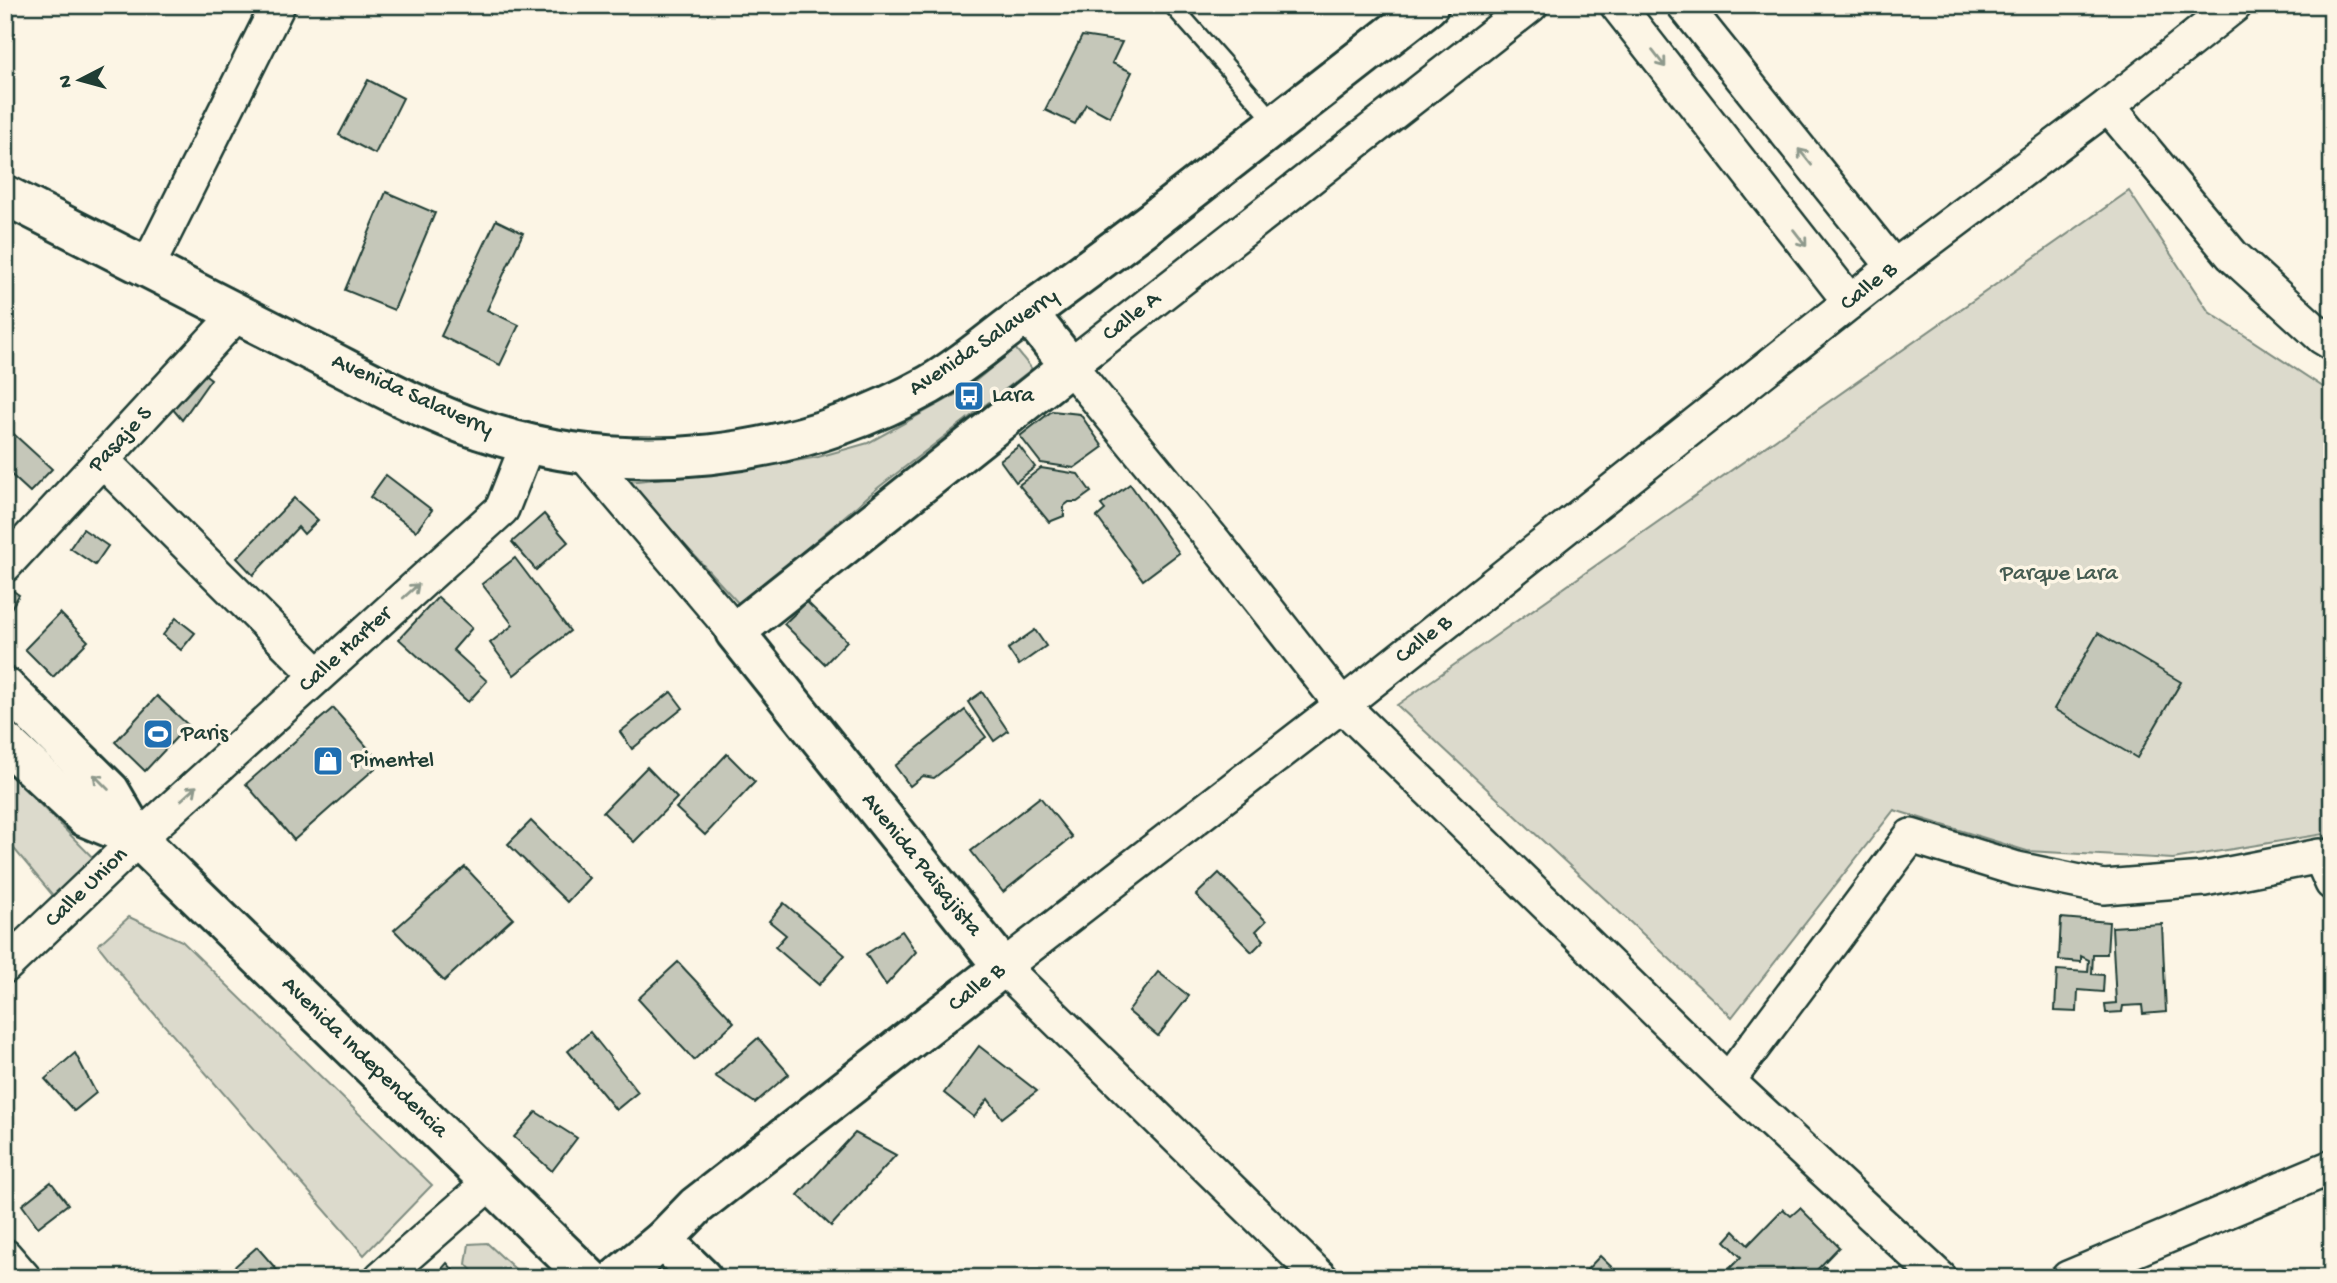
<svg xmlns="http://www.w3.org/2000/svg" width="2337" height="1283" font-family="'Gochi Hand',sans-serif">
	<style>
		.green { fill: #dcdacc; stroke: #7e8c80; stroke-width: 2 }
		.building { fill: #c5c7b9; stroke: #1f3d34; stroke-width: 2 }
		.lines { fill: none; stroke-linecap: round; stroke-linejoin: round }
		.lane-casing { stroke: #1f3d34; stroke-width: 21 }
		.street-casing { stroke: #1f3d34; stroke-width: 38 }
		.secondary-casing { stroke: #1f3d34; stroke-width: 44 }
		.primary-casing { stroke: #1f3d34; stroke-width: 44 }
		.lane { stroke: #fcf5e5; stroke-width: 16 }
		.street { stroke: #fcf5e5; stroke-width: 33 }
		.secondary { stroke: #fcf5e5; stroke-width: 38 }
		.primary { stroke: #fcf5e5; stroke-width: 38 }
		.oneway { stroke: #8e998c }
		.labels { text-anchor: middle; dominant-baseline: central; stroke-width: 7; stroke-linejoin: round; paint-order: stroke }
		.street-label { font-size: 23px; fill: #1f3d34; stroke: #fcf5e5 }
		.poi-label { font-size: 23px; fill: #1f3d34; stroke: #fcf5e5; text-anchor: start }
		.park-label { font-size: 23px; fill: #455c52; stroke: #fcf5e5 }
	</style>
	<rect width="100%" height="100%" fill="#fcf5e5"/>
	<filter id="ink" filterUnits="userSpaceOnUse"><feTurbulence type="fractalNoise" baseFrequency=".0143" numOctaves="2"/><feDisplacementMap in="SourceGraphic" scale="14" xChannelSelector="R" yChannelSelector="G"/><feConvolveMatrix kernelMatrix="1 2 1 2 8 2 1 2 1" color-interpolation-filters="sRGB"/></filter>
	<g filter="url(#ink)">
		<g class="green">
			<polygon points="2129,191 2209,312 2332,393 2332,851 2323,834 2173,859 2027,851 1894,810 1732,1017 1397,705"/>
			<polygon points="1015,348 1032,369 879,487 740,605 627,482 744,470 818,457 868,443 966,389"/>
			<polygon points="5,769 112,877 70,916 5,838"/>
			<polygon points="129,917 182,941 432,1185 364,1255 132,988 98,945"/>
			<polygon points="487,1243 525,1278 478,1278 466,1264 469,1244"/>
		</g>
		<g class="building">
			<polygon points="1082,36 1122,42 1112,63 1132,72 1110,117 1086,104 1075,124 1045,110"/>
			<polygon points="368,80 403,98 375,154 339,135"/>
			<polygon points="386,192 435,213 394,310 345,290"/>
			<polygon points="496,220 523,233 487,310 519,325 500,365 441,336"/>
			<polygon points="198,369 211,379 182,420 171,407"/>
			<polygon points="1052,411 1080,414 1103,447 1074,468 1041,463 1020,436"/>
			<polygon points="5,426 52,469 30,492 5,469"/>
			<polygon points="1019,446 1035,467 1016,482 1000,460"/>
			<polygon points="1041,468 1078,474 1091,492 1077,502 1069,502 1064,506 1064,516 1049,522 1019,485"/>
			<polygon points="386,475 432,510 416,531 370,497"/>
			<polygon points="1130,484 1179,553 1143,580 1097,517 1105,510 1101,505"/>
			<polygon points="294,498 318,520 304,534 298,527 253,575 237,558"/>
			<polygon points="544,514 568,542 536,570 512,542"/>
			<polygon points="83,529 108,546 95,565 70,548"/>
			<polygon points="515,558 570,631 514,675 490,643 513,625 482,584"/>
			<polygon points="5,585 19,595 5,618"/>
			<polygon points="438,597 472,628 453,650 487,681 468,702 399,639"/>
			<polygon points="807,602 847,641 825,664 784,624"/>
			<polygon points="60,613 88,641 53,677 25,649"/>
			<polygon points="176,618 195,633 181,650 163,635"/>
			<polygon points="1035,630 1046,646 1019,665 1008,649"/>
			<polygon points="2098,633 2181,682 2137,758 2054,709"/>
			<polygon points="671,692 683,708 632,749 620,732"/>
			<polygon points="982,692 1008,731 994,741 968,702"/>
			<polygon points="157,696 188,725 145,771 115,742"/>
			<polygon points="333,708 381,763 294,840 246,784"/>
			<polygon points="965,710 986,737 934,778 923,776 910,786 895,766"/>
			<polygon points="727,754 755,782 705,835 676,808"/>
			<polygon points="647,767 677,798 634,842 603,812"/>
			<polygon points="1040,797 1072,837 1003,892 971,851"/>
			<polygon points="531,821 589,878 567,902 508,844"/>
			<polygon points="465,867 513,918 444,981 394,930"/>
			<polygon points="1219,873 1266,921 1256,931 1264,940 1252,952 1196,895"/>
			<polygon points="784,903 845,955 819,985 775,947 786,935 769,921"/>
			<polygon points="2061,918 2109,922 2107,954 2093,954 2092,974 2104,975 2103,992 2078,990 2077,1012 2055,1011 2057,970 2088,972 2089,960 2081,956 2081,962 2059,960"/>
			<polygon points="2162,924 2166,1012 2143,1014 2142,1005 2123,1006 2122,1012 2106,1013 2105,1004 2116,1003 2112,927"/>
			<polygon points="902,931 916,952 886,985 866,954"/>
			<polygon points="678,962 734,1022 694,1060 638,999"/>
			<polygon points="1158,972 1189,996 1158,1036 1128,1011"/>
			<polygon points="590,1032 638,1092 616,1110 568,1051"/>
			<polygon points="758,1038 789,1074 755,1103 715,1076"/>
			<polygon points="979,1046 1037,1091 1002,1118 988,1099 974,1117 944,1093"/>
			<polygon points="75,1053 96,1093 74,1111 45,1079"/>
			<polygon points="536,1112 577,1138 552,1171 514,1137"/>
			<polygon points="855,1133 896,1155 831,1226 798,1195"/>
			<polygon points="51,1182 68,1204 38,1227 22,1205"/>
			<polygon points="1800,1208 1839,1247 1809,1278 1800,1278 1792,1269 1784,1278 1720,1278 1741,1257 1725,1241 1734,1231 1748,1245 1783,1209 1791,1216"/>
			<polygon points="257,1247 284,1278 224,1278 223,1277"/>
			<polygon points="1600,1256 1623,1278 1579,1278"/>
			<polygon points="447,1263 460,1278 434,1278"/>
			<polygon points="1824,1266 1836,1278 1813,1278"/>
		</g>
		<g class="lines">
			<g class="lane-casing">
				<polyline id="lane" points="1172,5 1276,123"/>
			</g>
			<g class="street-casing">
				<g id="street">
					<polyline points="1531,5 1070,366 1212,539 1342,705 1728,1081 1940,1278"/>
					<polyline points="1617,5 1850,302"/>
					<polyline points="1684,5 1894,267"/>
					<polyline points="2108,106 2232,255 2322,337 2332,343"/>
					<polyline points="147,268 278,5"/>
					<polyline points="583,453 735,632"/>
					<polyline points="102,460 318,675"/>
					<polyline points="5,565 237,314"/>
					<polyline points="5,966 138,839 502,509 528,443"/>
					<polyline points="1728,1081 1911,836 2017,869 2104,887 2204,879 2320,856 2332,883"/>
					<polyline points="5,1256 24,1278"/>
					<polyline points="381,1278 491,1182"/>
					<polyline points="1321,1278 1003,967 1342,705 1894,267 2108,106 2235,5"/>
					<polyline points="2068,1278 2332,1167"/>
				</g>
			</g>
			<g class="secondary-casing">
				<g id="secondary">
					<polyline points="5,687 110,791 138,839 589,1278"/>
					<polyline points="5,742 85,817 138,839"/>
					<polyline points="663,1240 702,1278"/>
					<polyline points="617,1278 663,1240 696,1206 1003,967 735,632 1070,366 1028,313"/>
				</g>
			</g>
			<g class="primary-casing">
				<path id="primary" d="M 5,195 C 104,246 203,297 303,347 C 361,376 418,409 480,430 C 629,480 793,460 929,385 C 957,369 983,347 1008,328 C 1057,292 1105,257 1152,221 C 1244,149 1336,77 1429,5"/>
			</g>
			<use href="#lane" class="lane"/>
			<use href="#street" class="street"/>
			<use href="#secondary" class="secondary"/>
			<use href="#primary" class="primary"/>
		</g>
		<defs><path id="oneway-shaft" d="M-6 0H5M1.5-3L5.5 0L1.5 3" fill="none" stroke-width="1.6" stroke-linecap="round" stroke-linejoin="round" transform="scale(1.75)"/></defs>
		<g class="oneway">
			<use href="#oneway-shaft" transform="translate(1659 59) rotate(52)"/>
			<use href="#oneway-shaft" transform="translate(1805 157) rotate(-129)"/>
			<use href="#oneway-shaft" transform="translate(1800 238) rotate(52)"/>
			<use href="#oneway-shaft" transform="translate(411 591) rotate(-42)"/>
			<use href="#oneway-shaft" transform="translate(101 782) rotate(-135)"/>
			<use href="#oneway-shaft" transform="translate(189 793) rotate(-42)"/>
		</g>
	</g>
	<defs>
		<g id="bus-square" transform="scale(1.575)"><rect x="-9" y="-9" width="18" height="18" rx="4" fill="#1f6fb2" stroke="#fcf5e5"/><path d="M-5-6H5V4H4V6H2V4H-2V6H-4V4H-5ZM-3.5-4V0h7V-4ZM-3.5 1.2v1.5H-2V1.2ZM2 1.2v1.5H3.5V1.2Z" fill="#fff"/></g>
		<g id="stadium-square" transform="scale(1.575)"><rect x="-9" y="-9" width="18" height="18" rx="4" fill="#1f6fb2" stroke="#fcf5e5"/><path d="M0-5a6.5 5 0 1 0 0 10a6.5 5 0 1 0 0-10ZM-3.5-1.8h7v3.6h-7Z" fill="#fff"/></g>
		<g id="shop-square" transform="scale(1.575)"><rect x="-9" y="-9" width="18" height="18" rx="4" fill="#1f6fb2" stroke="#fcf5e5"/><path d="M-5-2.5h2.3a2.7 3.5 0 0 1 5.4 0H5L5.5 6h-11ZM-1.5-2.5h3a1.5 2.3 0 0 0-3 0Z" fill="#fff"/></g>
	</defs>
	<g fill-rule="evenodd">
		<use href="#bus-square" x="969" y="396"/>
		<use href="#stadium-square" x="158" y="734"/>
		<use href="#shop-square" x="328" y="761"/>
	</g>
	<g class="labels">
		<g class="street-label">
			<text transform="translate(1869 287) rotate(-38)">Calle B</text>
			<text transform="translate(1132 317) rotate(-38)">Calle A</text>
			<text transform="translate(984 343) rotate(-34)">Avenida Salaverry</text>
			<text transform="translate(412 396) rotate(24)">Avenida Salaverry</text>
			<text transform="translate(121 440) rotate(-47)">Pasaje S</text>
			<text transform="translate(1424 640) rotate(-38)">Calle B</text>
			<text transform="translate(346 650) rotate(-42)">Calle Harter</text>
			<text transform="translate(921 865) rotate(51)">Avenida Paisajista</text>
			<text transform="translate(87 888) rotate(-44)">Calle Union</text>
			<text transform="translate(977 988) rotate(-38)">Calle B</text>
			<text transform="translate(364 1058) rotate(44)">Avenida Independencia</text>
		</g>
		<g class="poi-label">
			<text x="992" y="396">Lara</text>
			<text x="181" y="734">Paris</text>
			<text x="351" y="761">Pimentel</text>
		</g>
		<g class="park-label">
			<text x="2059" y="574">Parque Lara</text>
		</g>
	</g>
	<rect width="2337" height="1283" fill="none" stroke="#fcf5e5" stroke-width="28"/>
	<rect x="14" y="14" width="2309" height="1255" fill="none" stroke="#1f3d34" stroke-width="2.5" filter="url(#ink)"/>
	<g transform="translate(80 80) rotate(264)" stroke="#fcf5e5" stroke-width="5" paint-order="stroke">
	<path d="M0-5L12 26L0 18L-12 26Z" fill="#1f3d34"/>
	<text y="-10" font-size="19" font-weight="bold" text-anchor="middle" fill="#1f3d34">N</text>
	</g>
</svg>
